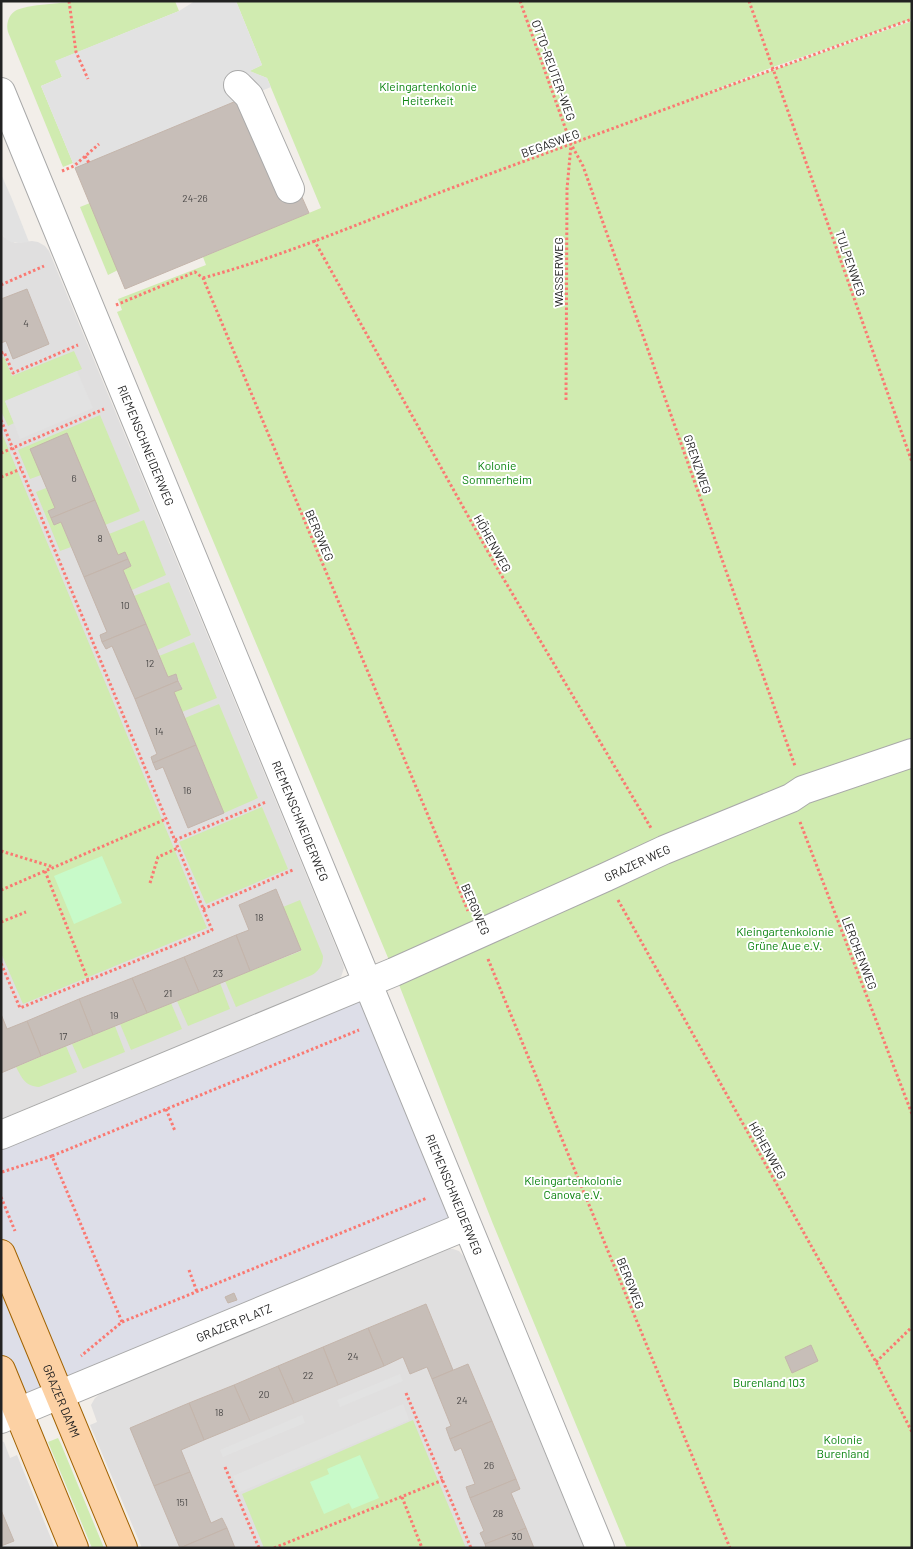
<svg xmlns="http://www.w3.org/2000/svg" width="913" height="1549" font-family="Barlow,sans-serif">
	<style>
		.residential { fill: #e0dfdf }
		.grass { fill: #d0ebb0 }
		.park { fill: #c8fac9 }
		.parking { fill: #e2e2e2 }
		.plaza { fill: #dddee8 }
		.building { fill: #c7beb8; stroke: #c4b5ab }
		.lines { fill: none; stroke-linecap: round; stroke-linejoin: round }
		.minor-casing { stroke: #a9a9a9; stroke-width: 30 }
		.major-casing { stroke: #a06200; stroke-width: 30 }
		.path { stroke: #fa7972; stroke-width: 3; stroke-dasharray: 2.5 2.5; stroke-linecap: butt }
		.minor { stroke: #fff; stroke-width: 28 }
		.major { stroke: #fcd1a4; stroke-width: 28 }
		.labels { text-anchor: middle; dominant-baseline: central; stroke-width: 4; stroke-linejoin: round; paint-order: stroke }
		.number-label { font-size: 10px; fill: #4b4948 }
		.street-label { font-size: 12px; fill: #222; stroke: #fff }
		.park-label { font-size: 12px; fill: #0c8410; stroke: #fff }
	</style>
	<rect width="100%" height="100%" fill="#f2eee9"/>
	<g class="residential">
		<polygon points="1,233 4,237 15,243 32,241 38,242 45,246 49,251 343,964 344,968 341,977 334,982 1,1119"/>
		<polygon points="449,1249 453,1249 459,1251 465,1258 584,1548 142,1548 90,1425 97,1422 91,1405 95,1398 104,1391"/>
		<polygon points="1,1441 4,1442 10,1458 17,1455 55,1548 1,1548"/>
	</g>
	<g class="grass">
		<path d="M 82,1 L 175,1 L 179,11 L 56,61 L 62,77 L 41,86 L 73,163 L 63,167 L 8,32 C 6,24 8,16 15,11 C 26,4 67,3 82,1 Z"/>
		<polygon points="236,1 912,1 912,19 773,67 694,98 912,21 912,1548 627,1548 493,1224 394,972 117,312 122,310 118,299 206,265 203,257 321,208 267,78 249,71 262,65"/>
		<polygon points="90,203 118,270 108,275 80,207"/>
		<polygon points="74,351 82,369 5,401 14,423 8,426 1,411 1,358 4,357 12,376"/>
		<polygon points="100,415 140,511 105,525 41,475 30,479 18,450"/>
		<polygon points="1,431 207,928 23,1004 1,953"/>
		<polygon points="46,488 55,508 48,511 54,525 61,522 71,547 60,551 36,492"/>
		<polygon points="144,520 166,575 132,590 123,570 131,566 125,552 118,555 109,534"/>
		<polygon points="169,582 191,635 157,650 134,596"/>
		<polygon points="194,642 217,698 182,712 174,692 182,688 176,674 168,677 159,656"/>
		<polygon points="219,704 258,798 224,813 185,718"/>
		<polygon points="262,807 288,869 206,904 179,842"/>
		<path d="M 300,900 L 323,956 C 323,965 319,971 312,975 L 236,1007 L 225,981 L 301,951 L 283,907 Z"/>
		<polygon points="220,983 230,1009 188,1026 177,1001"/>
		<polygon points="171,1003 182,1029 131,1050 120,1024"/>
		<polygon points="115,1026 125,1052 83,1069 72,1044"/>
		<path d="M 66,1046 L 77,1072 L 39,1087 C 25,1086 22,1078 16,1067 Z"/>
		<polygon points="413,1420 466,1548 264,1548 242,1494"/>
		<polygon points="58,1438 61,1444 104,1548 92,1548 48,1442"/>
	</g>
	<g class="park">
		<polygon points="102,856 122,903 74,924 54,876"/>
		<polygon points="360,1455 379,1498 352,1509 349,1503 324,1514 310,1482 329,1474 327,1469"/>
	</g>
	<g class="parking">
		<polygon points="195,1 236,1 262,65 250,71 267,78 271,87 75,168 41,86 62,77 55,61 179,11"/>
		<polygon points="1,174 12,199 29,242 19,243 11,242 7,240 1,233"/>
		<polygon points="77,371 93,408 20,439 5,401"/>
		<polygon points="400,1374 403,1381 340,1407 337,1400"/>
		<polygon points="403,1404 409,1420 240,1492 233,1476"/>
		<polygon points="302,1415 305,1423 223,1457 220,1450"/>
	</g>
	<polygon class="plaza" points="367,983 466,1226 1,1419 1,1135"/>
	<g class="building">
		<polygon points="241,99 297,186 309,213 125,289 75,168"/>
		<polygon points="27,289 49,344 13,359 6,341 1,343 1,299"/>
		<polygon points="67,433 95,500 51,518 48,511 55,508 30,449"/>
		<polygon points="95,500 118,555 125,552 128,559 84,577 61,522 54,525 51,518"/>
		<polygon points="128,559 131,566 123,570 146,624 102,642 100,635 107,632 84,577"/>
		<polygon points="146,624 168,677 176,674 178,681 135,699 112,646 106,649 102,642"/>
		<polygon points="178,681 182,689 174,692 196,745 153,763 151,757 157,754 135,699"/>
		<polygon points="196,745 224,813 188,828 163,767 156,770 153,763"/>
		<polygon points="276,889 301,950 250,971 236,935 249,930 239,905"/>
		<polygon points="236,935 250,971 199,992 184,957"/>
		<polygon points="184,957 199,992 147,1013 132,978"/>
		<polygon points="132,978 147,1013 93,1035 79,999"/>
		<polygon points="79,999 93,1035 41,1056 27,1021"/>
		<polygon points="1,1014 7,1029 27,1021 41,1056 1,1073"/>
		<polygon points="234,1293 237,1300 228,1303 225,1297"/>
		<polygon points="426,1304 453,1370 432,1379 427,1367 410,1374 403,1357 384,1366 368,1328"/>
		<polygon points="368,1328 384,1366 338,1385 323,1347"/>
		<polygon points="811,1345 818,1361 792,1373 785,1357"/>
		<polygon points="323,1347 338,1385 294,1403 278,1366"/>
		<polygon points="468,1364 492,1421 450,1439 446,1428 451,1426 432,1379"/>
		<polygon points="278,1366 294,1403 250,1421 234,1385"/>
		<polygon points="234,1385 250,1421 204,1440 189,1403"/>
		<polygon points="189,1403 204,1440 181,1450 190,1472 154,1486 130,1428"/>
		<polygon points="492,1421 516,1479 470,1498 466,1487 475,1484 461,1448 455,1451 450,1439"/>
		<polygon points="190,1472 211,1523 222,1518 227,1528 180,1548 154,1486"/>
		<polygon points="516,1479 520,1489 511,1493 526,1528 485,1544 480,1533 484,1531 470,1498"/>
		<polygon points="1,1510 14,1541 1,1546"/>
		<polygon points="227,1528 235,1548 180,1548"/>
		<polygon points="526,1528 534,1548 486,1548 485,1544"/>
	</g>
	<g class="lines">
		<g class="minor-casing">
			<g id="minor">
				<polyline points="238,85 249,96 290,189"/>
				<path id="s1" d="M 1,92 L 600,1548"/>
				<path id="s2" d="M 1,1135 L 394,972 L 606,877 L 664,850 L 791,798 L 803,790 L 912,753"/>
				<path id="s3" d="M 1,1419 L 466,1226"/>
			</g>
		</g>
		<g class="major-casing">
			<g id="major">
				<path id="s4" d="M 1,1254 L 123,1548"/>
				<polyline points="1,1370 74,1548"/>
			</g>
		</g>
		<g class="path">
			<polyline points="69,1 76,52 88,79"/>
			<polyline points="520,1 571,144 583,166 795,766"/>
			<polyline points="749,1 912,462"/>
			<polyline points="85,156 89,163"/>
			<polyline points="62,171 74,166 99,144"/>
			<polyline points="314,240 496,566 651,828"/>
			<path d="M 203,278 C 287,255 367,220 449,189 C 603,132 757,75 912,19"/>
			<polyline points="1,285 44,266"/>
			<polyline points="116,305 195,272 203,278 468,911"/>
			<polyline points="1,353 4,352 13,373 78,345"/>
			<polyline points="566,400 567,189 571,145"/>
			<polyline points="1,420 212,930 20,1008 1,963"/>
			<polyline points="1,453 104,409"/>
			<polyline points="1,477 21,469"/>
			<polyline points="800,822 912,1114"/>
			<polyline points="175,840 266,802"/>
			<polyline points="1,851 53,867"/>
			<polyline points="45,871 88,980"/>
			<polyline points="150,883 158,857 178,848"/>
			<polyline points="1,890 166,819"/>
			<polyline points="618,900 876,1362 912,1432"/>
			<polyline points="203,909 293,870"/>
			<polyline points="1,922 26,912"/>
			<polyline points="488,959 730,1548"/>
			<polyline points="166,1109 175,1131"/>
			<polyline points="52,1156 359,1030"/>
			<polyline points="2,1172 52,1156 122,1322 81,1356"/>
			<polyline points="1,1197 15,1231"/>
			<polyline points="189,1270 197,1292"/>
			<polyline points="122,1322 427,1198"/>
			<polyline points="876,1362 912,1327"/>
			<polyline points="406,1393 471,1548"/>
			<polyline points="225,1467 259,1548"/>
			<polyline points="402,1497 422,1548"/>
			<polyline points="274,1548 443,1480"/>
		</g>
		<use href="#minor" class="minor"/>
		<use href="#major" class="major"/>
	</g>
	<g class="labels">
		<g class="number-label">
			<text x="195" y="198">24-26</text>
			<text x="26" y="323">4</text>
			<text x="74" y="478">6</text>
			<text x="100" y="538">8</text>
			<text x="125" y="605">10</text>
			<text x="150" y="663">12</text>
			<text x="159" y="731">14</text>
			<text x="187" y="790">16</text>
			<text x="259" y="917">18</text>
			<text x="218" y="973">23</text>
			<text x="168" y="993">21</text>
			<text x="114" y="1015">19</text>
			<text x="63" y="1036">17</text>
			<text x="353" y="1356">24</text>
			<text x="308" y="1375">22</text>
			<text x="264" y="1394">20</text>
			<text x="462" y="1400">24</text>
			<text x="219" y="1412">18</text>
			<text x="489" y="1465">26</text>
			<text x="182" y="1502">151</text>
			<text x="498" y="1513">28</text>
			<text x="517" y="1536">30</text>
		</g>
		<g class="street-label">
			<text transform="translate(554 70) rotate(70)">OTTO-REUTER-WEG</text>
			<text transform="translate(550 143) rotate(-20)">BEGASWEG</text>
			<text transform="translate(851 263) rotate(71)">TULPENWEG</text>
			<text transform="translate(558 272) rotate(-90)">WASSERWEG</text>
			<text stroke="none"><textPath href="#s1" startOffset="382">RIEMENSCHNEIDERWEG</textPath></text>
			<text transform="translate(698 464) rotate(71)">GRENZWEG</text>
			<text transform="translate(320 535) rotate(67)">BERGWEG</text>
			<text transform="translate(493 543) rotate(61)">HÖHENWEG</text>
			<text stroke="none"><textPath href="#s1" startOffset="788">RIEMENSCHNEIDERWEG</textPath></text>
			<text stroke="none"><textPath href="#s2" startOffset="692">GRAZER WEG</textPath></text>
			<text transform="translate(476 909) rotate(67)">BERGWEG</text>
			<text transform="translate(860 953) rotate(69)">LERCHENWEG</text>
			<text transform="translate(768 1150) rotate(61)">HÖHENWEG</text>
			<text stroke="none"><textPath href="#s1" startOffset="1192">RIEMENSCHNEIDERWEG</textPath></text>
			<text transform="translate(631 1283) rotate(68)">BERGWEG</text>
			<text stroke="none"><textPath href="#s3" startOffset="252">GRAZER PLATZ</textPath></text>
			<text stroke="none"><textPath href="#s4" startOffset="159">GRAZER DAMM</textPath></text>
		</g>
		<g class="park-label">
			<text x="428" y="86">Kleingartenkolonie<tspan x="428" dy="14">Heiterkeit</tspan></text>
			<text x="497" y="465">Kolonie<tspan x="497" dy="14">Sommerheim</tspan></text>
			<text x="785" y="931">Kleingartenkolonie<tspan x="785" dy="14">Grüne Aue e.V.</tspan></text>
			<text x="573" y="1180">Kleingartenkolonie<tspan x="573" dy="14">Canova e.V.</tspan></text>
			<text x="769" y="1382">Burenland 103</text>
			<text x="843" y="1439">Kolonie<tspan x="843" dy="14">Burenland</tspan></text>
		</g>
	</g>
	<rect width="913" height="1549" fill="none" stroke="#222222" stroke-width="5"/>
</svg>
